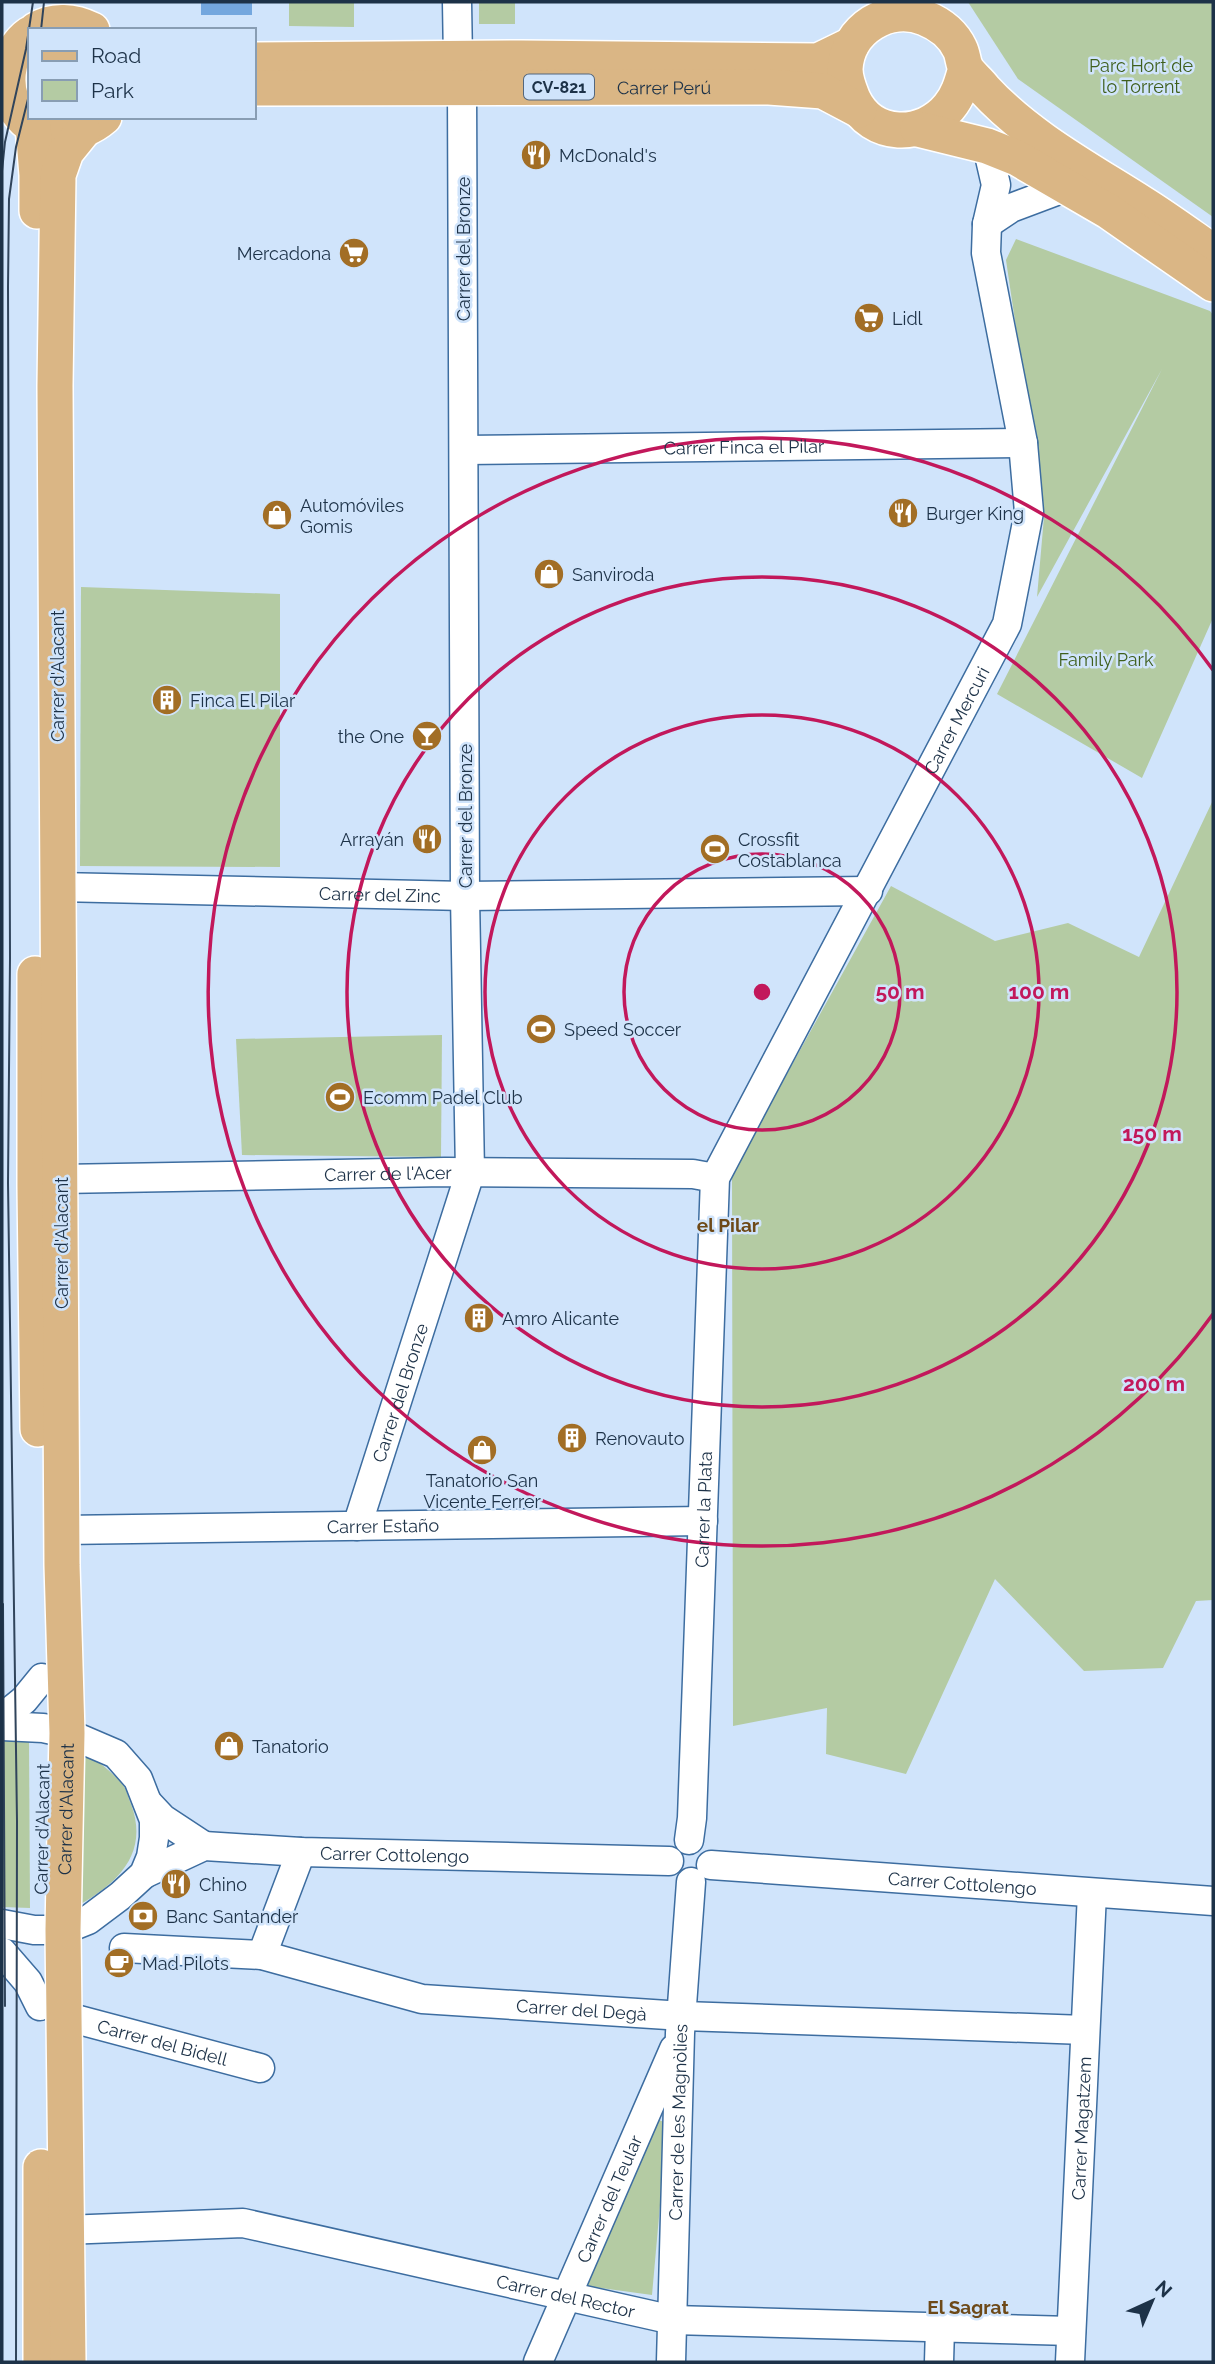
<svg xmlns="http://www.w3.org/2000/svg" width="1215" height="2364" font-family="Raleway,sans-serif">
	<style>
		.green { fill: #b4cba3 }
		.water { fill: #74a7de }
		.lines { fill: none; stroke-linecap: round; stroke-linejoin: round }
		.minor-casing { stroke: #3d6da0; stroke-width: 31 }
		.major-casing { stroke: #fff; stroke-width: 38 }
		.minor { stroke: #fff; stroke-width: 28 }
		.major { stroke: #dab685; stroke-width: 35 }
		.tram { stroke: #30445b; stroke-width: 2 }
		.ring { fill: none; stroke: #c2185b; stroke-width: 3.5 }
		.labels { text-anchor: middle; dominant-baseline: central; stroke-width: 5; stroke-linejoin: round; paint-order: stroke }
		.shield { fill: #d0e4fb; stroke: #53677e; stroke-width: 2 }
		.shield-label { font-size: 16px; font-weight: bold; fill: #1d3248 }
		.park-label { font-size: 18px; fill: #3f5f1c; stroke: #d0e4fb }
		.street-label { font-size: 18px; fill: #1d3248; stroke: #d0e4fb }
		.poi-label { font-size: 18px; fill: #1d3248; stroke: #d0e4fb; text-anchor: start }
		.neighbourhood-label { font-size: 19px; font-weight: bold; fill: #6d4918; stroke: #d0e4fb }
		.centre { fill: #c2185b; stroke: #d0e4fb; stroke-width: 3.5 }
		.ring-label { font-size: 21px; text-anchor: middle; font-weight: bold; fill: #c2185b; stroke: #d0e4fb; stroke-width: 5; stroke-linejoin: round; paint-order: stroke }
	</style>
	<rect width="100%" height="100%" fill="#d0e4fb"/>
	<g class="green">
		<polygon points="289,2 354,2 354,27 289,26"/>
		<rect x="479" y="2" width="36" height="22"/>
		<polygon points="968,2 1213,2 1213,217 1018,79"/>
		<polygon points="1016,239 1210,311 1213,315 1213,618 1142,778 997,694 1162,369 1037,597 1044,517 1006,260"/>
		<polygon points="81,587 280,594 280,867 80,866"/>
		<polygon points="1213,800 1213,1600 1196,1601 1163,1668 1084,1671 995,1579 906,1774 826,1754 827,1708 733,1726 732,1173 891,886 995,941 1068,923 1139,957"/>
		<polygon points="442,1035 441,1157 242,1155 236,1039"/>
		<polygon points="2,1738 29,1740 30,1908 2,1907"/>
		<path d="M 76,1745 C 91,1757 110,1769 122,1784 C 127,1789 128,1798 131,1804 C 150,1855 116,1885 74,1908 Z"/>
		<polygon points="659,2120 664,2122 667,2127 652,2295 579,2285 653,2121"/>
	</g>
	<rect class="water" x="201" y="2" width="51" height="13"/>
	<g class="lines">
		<g class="minor-casing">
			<g id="minor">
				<polyline points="457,2 458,60"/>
				<polyline points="987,224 1011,208 1067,187"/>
				<path id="s1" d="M 464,450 L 1023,443"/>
				<path id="s2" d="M 58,887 L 465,896 L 868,891"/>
				<path id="s3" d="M 61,1179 L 445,1172 L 693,1174 L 715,1178"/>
				<path id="s4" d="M 357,1526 L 470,1173 L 465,896 L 462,87"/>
				<path id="s5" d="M 63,1530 L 703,1521"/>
				<polyline points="2,1718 24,1700 42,1678"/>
				<polyline points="2,1726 43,1728 67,1733 116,1754 138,1779 154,1820 154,1838 151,1857 144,1874 120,1896 88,1920 63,1930 34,1930 2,1924"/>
				<polyline points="148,1803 163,1819 204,1846"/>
				<path id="s6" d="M 689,1840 L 692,1818 L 715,1178 L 1007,624 L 1029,512 L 1023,443 L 986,253 L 987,224 L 996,185 L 987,146"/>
				<path id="s7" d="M 711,1865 L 1213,1901"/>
				<path id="s8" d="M 144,1874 L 204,1846 L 301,1852 L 669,1861"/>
				<path id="s9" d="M 124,1948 L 262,1955 L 422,1999 L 683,2016 L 1085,2030"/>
				<polyline points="2,1952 28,1982 40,2006"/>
				<polyline points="262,1955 301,1852"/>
				<path id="s10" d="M 64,2016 L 260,2068"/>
				<path id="s11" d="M 65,2230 L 243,2223 L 673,2320 L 1071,2331"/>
				<path id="s12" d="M 538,2362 L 674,2049"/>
				<path id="s13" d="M 671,2362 L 680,2033 L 691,1882"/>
				<polyline points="939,2362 940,2328"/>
				<path id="s14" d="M 1070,2362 L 1092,1893"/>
			</g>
		</g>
		<g class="major-casing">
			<g id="major">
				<path d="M 36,30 C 53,19 74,21 92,30"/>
				<path d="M 30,34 C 4,52 1,93 21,116 C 42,141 81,137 104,117"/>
				<polyline points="254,60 522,58 818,61 851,45"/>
				<path d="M 966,68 C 962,82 959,95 949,107 C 923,139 872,139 853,99 C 849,89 845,80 845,69 C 847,29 889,3 925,18 C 940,24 953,34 960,49 C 963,55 963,63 966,69 C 971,76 979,82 984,89 C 1028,137 1088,169 1143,204 C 1167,219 1190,236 1213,252"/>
				<path id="s15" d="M 254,88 L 769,87 L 823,91 L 859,110"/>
				<polyline points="33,127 37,175 37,211"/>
				<polyline points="918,129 987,146 1017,158 1108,211 1213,284"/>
				<polyline points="35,974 35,1186 38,1429"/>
				<polyline points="41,2167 41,2362"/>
				<path id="s16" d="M 68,2362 L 63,1930 L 67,1733 L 62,1565 L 55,386 L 58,175 L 66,152 L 83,131"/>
			</g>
		</g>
		<use href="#minor" class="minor"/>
		<use href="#major" class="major"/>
		<g class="tram">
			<polyline points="41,30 44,2"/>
			<polyline points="2,171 5,142 26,49 33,2"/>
			<polyline points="3,1604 5,2006"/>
			<polyline points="16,2362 17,1821 8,1183 10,958 8,287 9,199 16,147 30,91"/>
		</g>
	</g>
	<g class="ring">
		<circle cx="762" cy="992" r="138"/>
		<circle cx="762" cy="992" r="277"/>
		<circle cx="762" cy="992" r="415"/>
		<path d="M1213 1314A554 554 0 1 1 1213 670"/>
	</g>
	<defs>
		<g id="restaurant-disc" transform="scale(1.575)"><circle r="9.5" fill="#a26e25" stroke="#d0e4fb"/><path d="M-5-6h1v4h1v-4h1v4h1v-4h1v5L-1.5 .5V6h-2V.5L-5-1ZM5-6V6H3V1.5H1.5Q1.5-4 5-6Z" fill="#fff"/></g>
		<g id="supermarket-disc" transform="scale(1.575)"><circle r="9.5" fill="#a26e25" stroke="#d0e4fb"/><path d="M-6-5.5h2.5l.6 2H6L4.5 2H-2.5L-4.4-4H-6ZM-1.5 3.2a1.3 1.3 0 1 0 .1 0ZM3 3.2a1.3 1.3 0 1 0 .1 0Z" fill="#fff"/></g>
		<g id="shop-disc" transform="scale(1.575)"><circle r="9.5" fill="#a26e25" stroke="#d0e4fb"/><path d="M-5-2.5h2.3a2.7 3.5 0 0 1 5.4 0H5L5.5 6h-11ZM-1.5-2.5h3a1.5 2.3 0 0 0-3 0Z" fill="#fff"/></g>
		<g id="building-disc" transform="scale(1.575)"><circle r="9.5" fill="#a26e25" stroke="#d0e4fb"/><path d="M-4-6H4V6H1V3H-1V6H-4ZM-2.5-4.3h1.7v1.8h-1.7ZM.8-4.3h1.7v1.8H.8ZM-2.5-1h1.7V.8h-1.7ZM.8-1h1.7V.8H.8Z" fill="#fff"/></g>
		<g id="bar-disc" transform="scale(1.575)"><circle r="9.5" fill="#a26e25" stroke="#d0e4fb"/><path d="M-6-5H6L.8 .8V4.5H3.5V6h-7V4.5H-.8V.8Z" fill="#fff"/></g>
		<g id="stadium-disc" transform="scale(1.575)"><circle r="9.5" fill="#a26e25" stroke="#d0e4fb"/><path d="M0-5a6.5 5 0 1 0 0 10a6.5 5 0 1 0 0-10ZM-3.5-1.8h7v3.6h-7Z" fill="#fff"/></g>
		<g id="bank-disc" transform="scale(1.575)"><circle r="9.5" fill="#a26e25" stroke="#d0e4fb"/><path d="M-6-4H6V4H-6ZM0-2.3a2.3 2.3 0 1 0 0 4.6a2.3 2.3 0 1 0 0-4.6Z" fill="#fff"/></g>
		<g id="cafe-disc" transform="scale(1.575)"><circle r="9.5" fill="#a26e25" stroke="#d0e4fb"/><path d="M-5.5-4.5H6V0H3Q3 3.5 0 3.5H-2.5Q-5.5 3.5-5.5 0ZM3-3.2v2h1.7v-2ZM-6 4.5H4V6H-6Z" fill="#fff"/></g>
	</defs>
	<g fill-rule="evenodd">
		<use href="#restaurant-disc" x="536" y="155"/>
		<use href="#supermarket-disc" x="354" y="253"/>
		<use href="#supermarket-disc" x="869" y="318"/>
		<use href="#restaurant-disc" x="903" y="513"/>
		<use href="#shop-disc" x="277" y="515"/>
		<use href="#shop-disc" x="549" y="574"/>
		<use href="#building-disc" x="167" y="700"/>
		<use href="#bar-disc" x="427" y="736"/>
		<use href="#restaurant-disc" x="427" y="839"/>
		<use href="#stadium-disc" x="715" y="849"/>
		<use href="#stadium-disc" x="541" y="1029"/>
		<use href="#stadium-disc" x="340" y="1097"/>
		<use href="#building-disc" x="479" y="1318"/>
		<use href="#building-disc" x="572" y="1438"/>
		<use href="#shop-disc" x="482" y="1450"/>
		<use href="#shop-disc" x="229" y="1746"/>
		<use href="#restaurant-disc" x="176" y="1884"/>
		<use href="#bank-disc" x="143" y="1916"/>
		<use href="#cafe-disc" x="119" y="1963"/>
	</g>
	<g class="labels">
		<rect class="shield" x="524" y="74.5" width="70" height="25" rx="5"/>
		<g class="shield-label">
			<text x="559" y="87">CV-821</text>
		</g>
		<g class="park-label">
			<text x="1141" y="65">Parc Hort de<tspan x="1141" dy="21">lo Torrent</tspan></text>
			<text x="1106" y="659">Family Park</text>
		</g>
		<g class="street-label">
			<text stroke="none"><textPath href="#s15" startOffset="410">Carrer Perú</textPath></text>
			<text transform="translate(463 249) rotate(-90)">Carrer del Bronze</text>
			<text stroke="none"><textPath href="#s1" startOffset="280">Carrer Finca el Pilar</textPath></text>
			<text transform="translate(57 676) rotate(-90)">Carrer d'Alacant</text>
			<text stroke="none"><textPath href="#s6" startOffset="1180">Carrer Mercuri</textPath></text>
			<text transform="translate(465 816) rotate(-90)">Carrer del Bronze</text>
			<text stroke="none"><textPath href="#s2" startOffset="322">Carrer del Zinc</textPath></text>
			<text stroke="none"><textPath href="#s3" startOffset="327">Carrer de l'Acer</textPath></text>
			<text transform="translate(61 1243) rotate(-90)">Carrer d'Alacant</text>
			<text stroke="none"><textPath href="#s4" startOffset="140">Carrer del Bronze</textPath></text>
			<text stroke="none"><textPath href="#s6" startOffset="331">Carrer la Plata</textPath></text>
			<text stroke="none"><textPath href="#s5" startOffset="320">Carrer Estaño</textPath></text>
			<text stroke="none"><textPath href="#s16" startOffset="553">Carrer d'Alacant</textPath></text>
			<text transform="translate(42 1829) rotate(-89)">Carrer d’Alacant</text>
			<text stroke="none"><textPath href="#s8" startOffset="257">Carrer Cottolengo</textPath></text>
			<text stroke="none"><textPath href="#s7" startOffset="252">Carrer Cottolengo</textPath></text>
			<text stroke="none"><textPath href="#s9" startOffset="464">Carrer del Degà</textPath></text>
			<text stroke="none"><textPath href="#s10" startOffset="102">Carrer del Bidell</textPath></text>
			<text stroke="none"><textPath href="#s13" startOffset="240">Carrer de les Magnòlies</textPath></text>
			<text stroke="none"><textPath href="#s14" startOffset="234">Carrer Magatzem</textPath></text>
			<text stroke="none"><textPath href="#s12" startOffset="178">Carrer del Teular</textPath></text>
			<text stroke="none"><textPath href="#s11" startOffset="509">Carrer del Rector</textPath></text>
		</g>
		<g class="poi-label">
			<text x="559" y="155">McDonald's</text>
			<text x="331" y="253" text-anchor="end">Mercadona</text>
			<text x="892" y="318">Lidl</text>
			<text x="300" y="505">Automóviles<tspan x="300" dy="21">Gomis</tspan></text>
			<text x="926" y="513">Burger King</text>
			<text x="572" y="574">Sanviroda</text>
			<text x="190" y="700">Finca El Pilar</text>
			<text x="404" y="736" text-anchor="end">the One</text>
			<text x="404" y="839" text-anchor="end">Arrayán</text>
			<text x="738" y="839">Crossfit<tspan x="738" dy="21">Costablanca</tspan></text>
			<text x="564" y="1029">Speed Soccer</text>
			<text x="363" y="1097">Ecomm Padel Club</text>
			<text x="502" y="1318">Amro Alicante</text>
			<text x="595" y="1438">Renovauto</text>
			<text x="482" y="1480" text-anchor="middle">Tanatorio San<tspan x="482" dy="21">Vicente Ferrer</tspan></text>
			<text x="252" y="1746">Tanatorio</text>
			<text x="199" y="1884">Chino</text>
			<text x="166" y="1916">Banc Santander</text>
			<text x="142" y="1963">Mad Pilots</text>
		</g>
		<g class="neighbourhood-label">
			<text x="728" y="1225">el Pilar</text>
			<text x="968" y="2307">El Sagrat</text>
		</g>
	</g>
	<circle cx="762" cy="992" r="10" class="centre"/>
	<g class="ring-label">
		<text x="900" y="999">50 m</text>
		<text x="1039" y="999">100 m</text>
		<text x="1152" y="1141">150 m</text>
		<text x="1154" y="1391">200 m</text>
	</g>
	<rect width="1215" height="2364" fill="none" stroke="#1d3248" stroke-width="7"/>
	<rect x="28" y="28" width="228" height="91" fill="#d0e4fb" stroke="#889db3" stroke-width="2"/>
	<rect x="42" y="51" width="35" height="10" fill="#dab685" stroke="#889db3" stroke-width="2"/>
	<text x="91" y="63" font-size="21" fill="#1d3248">Road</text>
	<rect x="42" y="80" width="35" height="21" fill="#b4cba3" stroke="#889db3" stroke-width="2"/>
	<text x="91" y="98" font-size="21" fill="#1d3248">Park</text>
	<g transform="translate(1152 2301) rotate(44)" stroke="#d0e4fb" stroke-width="5" paint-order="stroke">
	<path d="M0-5L12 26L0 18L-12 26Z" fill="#1d3248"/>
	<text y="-10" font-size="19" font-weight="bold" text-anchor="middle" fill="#1d3248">N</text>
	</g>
</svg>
